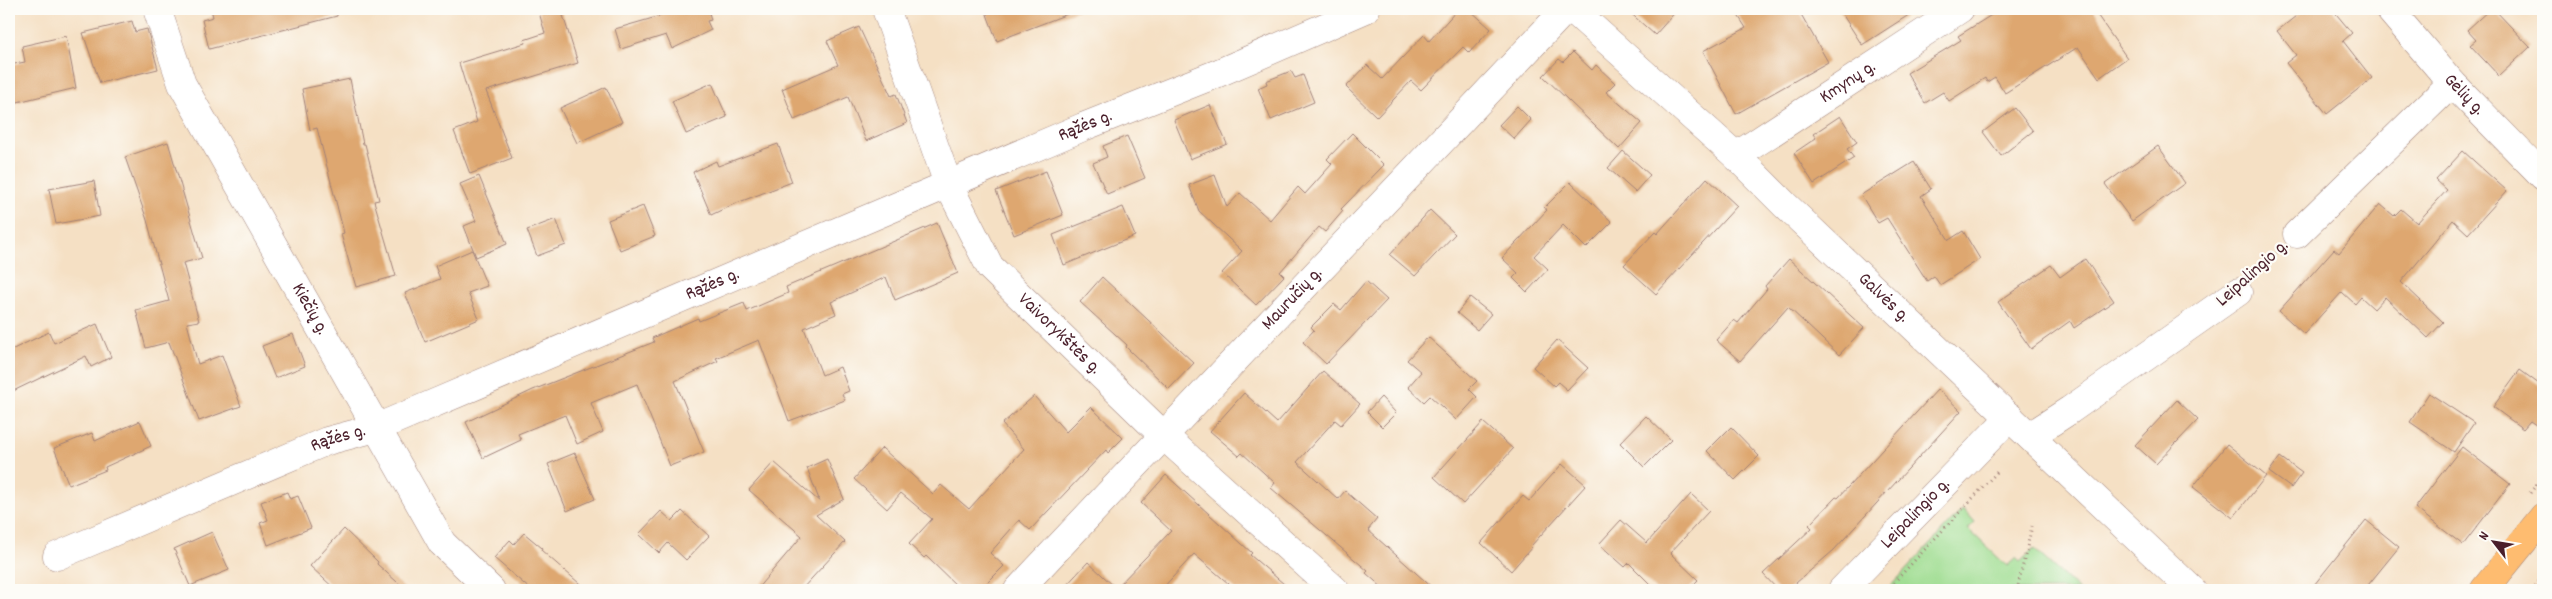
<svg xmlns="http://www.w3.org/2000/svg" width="2552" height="599" font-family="Dekko,sans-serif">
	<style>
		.green { fill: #9fdd91; stroke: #747e5e }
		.building { fill: #dea76f }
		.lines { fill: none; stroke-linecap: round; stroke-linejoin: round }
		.minor-casing { stroke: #a08078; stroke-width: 29 }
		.primary-casing { stroke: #a08078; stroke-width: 29 }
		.path { stroke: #a08078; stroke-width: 3; stroke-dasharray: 1 4; stroke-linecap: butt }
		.minor { stroke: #fff; stroke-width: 28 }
		.primary { stroke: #febc70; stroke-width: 28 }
		.labels { text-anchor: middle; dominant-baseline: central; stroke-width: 4.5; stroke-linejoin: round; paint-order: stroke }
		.street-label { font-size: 19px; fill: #4a1f2b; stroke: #fdfcf7 }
	</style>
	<rect width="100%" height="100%" fill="#fdfcf7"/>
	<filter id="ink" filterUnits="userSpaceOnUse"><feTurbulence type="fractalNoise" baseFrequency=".02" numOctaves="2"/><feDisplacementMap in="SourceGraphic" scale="10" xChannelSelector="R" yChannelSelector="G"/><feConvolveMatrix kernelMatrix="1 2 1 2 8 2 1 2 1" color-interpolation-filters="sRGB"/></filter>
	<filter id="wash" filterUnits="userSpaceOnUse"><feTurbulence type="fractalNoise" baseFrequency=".0096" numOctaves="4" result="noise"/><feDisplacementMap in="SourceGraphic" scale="20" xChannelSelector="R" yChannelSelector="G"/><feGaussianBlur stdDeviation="1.12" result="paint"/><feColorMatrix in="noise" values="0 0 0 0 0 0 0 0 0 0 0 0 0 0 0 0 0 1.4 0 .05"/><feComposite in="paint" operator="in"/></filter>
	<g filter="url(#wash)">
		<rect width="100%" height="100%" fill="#f5e0c4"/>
		<polygon class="green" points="1963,509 1975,522 1968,529 2007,566 2016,558 2020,562 2034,549 2079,590 1887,590"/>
		<g id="blocks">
			<g class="building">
				<polygon points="211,9 337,9 337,16 209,49 202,20 213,17"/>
				<polygon points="538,9 561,9 578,63 486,91 512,158 470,174 454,131 477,122 459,63 525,43 524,40 545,33"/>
				<polygon points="657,9 708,9 711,20 707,21 711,30 672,49 666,35 621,49 615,29 660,16"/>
				<polygon points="985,9 1078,9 1078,10 997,41"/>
				<polygon points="1458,9 1469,9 1491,29 1469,53 1463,47 1421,90 1411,81 1377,117 1346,87 1367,65 1382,79 1424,35 1429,41"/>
				<polygon points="1626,9 1678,9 1655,35"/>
				<polygon points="1734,9 1798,9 1828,62 1736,114 1703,51 1746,28"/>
				<polygon points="1839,9 1918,9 1862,45"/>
				<polygon points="2001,9 2093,9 2127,58 2099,78 2078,47 2005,93 1995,77 1987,82 1985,78 1949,101 1943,92 1925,103 1907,73 1961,40 1958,36"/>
				<polygon points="2305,9 2332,9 2352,33 2343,41 2372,78 2327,114 2286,63 2296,55 2277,31"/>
				<polygon points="2490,9 2494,9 2530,47 2499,76 2470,45 2476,40 2467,30"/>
				<polygon points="132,21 135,32 147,29 158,69 100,83 83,33"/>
				<polygon points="859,27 891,96 896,94 907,123 866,141 848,97 794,120 782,89 838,65 827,41"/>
				<polygon points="66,36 76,88 9,104 9,65 25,62 22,46"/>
				<polygon points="1573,52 1592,70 1596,65 1615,83 1606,92 1642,123 1619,149 1543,76 1559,59 1563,62"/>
				<polygon points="1291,71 1295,78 1303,75 1314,102 1271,120 1258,88 1267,84 1266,81"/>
				<polygon points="350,79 363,144 365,144 379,200 374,201 396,276 356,287 341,234 344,233 317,128 310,130 302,89"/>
				<polygon points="712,83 727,117 686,134 672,101"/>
				<polygon points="606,87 622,122 577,143 560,108"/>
				<polygon points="1210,105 1227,144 1190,159 1174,120"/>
				<polygon points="1517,106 1531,120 1514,139 1499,125"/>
				<polygon points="2015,108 2033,131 2001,156 1983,132"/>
				<polygon points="1840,116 1857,142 1847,149 1854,158 1814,184 1794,153 1816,138 1813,134"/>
				<polygon points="1352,133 1384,165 1341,209 1343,211 1325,232 1319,227 1280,272 1284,276 1256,305 1222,273 1242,251 1199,211 1189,185 1215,175 1227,207 1240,193 1270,220 1298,187 1305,194 1332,164 1327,159"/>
				<polygon points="1127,136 1145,178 1107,194 1093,163 1107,157 1103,146"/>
				<polygon points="168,142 202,258 183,263 199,321 187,323 198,364 222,355 241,406 199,421 169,342 146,348 136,310 169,301 147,220 125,157"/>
				<polygon points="778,144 792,182 734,204 711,215 693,172 716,161 718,166"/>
				<polygon points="2158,146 2185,183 2132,221 2105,184"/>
				<polygon points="1623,151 1650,175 1635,192 1608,168"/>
				<polygon points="2463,151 2507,191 2468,234 2453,220 2401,282 2443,322 2428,338 2385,297 2374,309 2361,297 2355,304 2342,292 2304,334 2279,311 2334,249 2339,253 2380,204 2394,216 2401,209 2417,223 2447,190 2436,180"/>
				<polygon points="1914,162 1931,189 1921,196 1949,240 1963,231 1980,259 1940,285 1934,276 1927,281 1887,218 1878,223 1861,195"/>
				<polygon points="1046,171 1063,215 1014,235 996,191"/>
				<polygon points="479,176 507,244 476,257 464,226 476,221 460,184"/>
				<polygon points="1707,178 1737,206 1656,294 1624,265 1655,232 1657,234"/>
				<polygon points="94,181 100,216 56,224 49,189"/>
				<polygon points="1570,182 1612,222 1586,248 1563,225 1534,256 1548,269 1527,292 1513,278 1518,273 1502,258 1547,210 1544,208"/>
				<polygon points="643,206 655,236 620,250 608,220"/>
				<polygon points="1123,207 1135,236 1064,265 1053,235"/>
				<polygon points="1430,210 1455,234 1415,276 1390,255"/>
				<polygon points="556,219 566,245 537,256 527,230"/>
				<polygon points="937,223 958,273 895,300 886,277 831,302 836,314 804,328 822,375 840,367 849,391 842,394 845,400 789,421 759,340 716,358 718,361 675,381 704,452 685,460 670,466 637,384 591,403 603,432 577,444 565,415 518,434 521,440 483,458 466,422 533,390 654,342 652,338 698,318 699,321 744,303 747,311 788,293 786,287"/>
				<polygon points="472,250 487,286 468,293 479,319 425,342 405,293 440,279 435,266"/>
				<polygon points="1789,259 1864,328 1839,355 1788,307 1740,361 1716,340 1734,320 1738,323 1767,289 1765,286"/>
				<polygon points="2085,259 2114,301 2074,328 2070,321 2031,349 1998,302 2051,265 2060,277"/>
				<polygon points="1102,277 1194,363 1169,389 1126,347 1127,345 1080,302"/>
				<polygon points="1366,281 1387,300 1326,364 1303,342 1314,330 1311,327 1334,304 1341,310"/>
				<polygon points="1470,297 1491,314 1477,330 1457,313"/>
				<polygon points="97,324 111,357 91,367 86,356 9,393 9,351 49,332 54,343"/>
				<polygon points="293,334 305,366 275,378 262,346"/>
				<polygon points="1428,337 1477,381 1469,389 1477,397 1456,420 1430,396 1424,402 1408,387 1421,372 1407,360"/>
				<polygon points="1557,340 1588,368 1567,390 1558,382 1554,386 1533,367"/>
				<polygon points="2520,370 2543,387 2543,430 2530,421 2523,429 2493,407"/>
				<polygon points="1323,371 1360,404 1341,425 1335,420 1297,462 1338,499 1345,491 1377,519 1368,530 1435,590 1385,590 1366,573 1368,571 1271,488 1275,483 1242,453 1239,456 1210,431 1244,393 1277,423"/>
				<polygon points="1938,389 1961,411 1834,550 1788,590 1778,590 1763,574 1812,528 1809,525 1836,497 1838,498"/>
				<polygon points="2429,393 2474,423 2454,452 2410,422"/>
				<polygon points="1034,396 1066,432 1091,407 1123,438 1108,453 1106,450 1030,530 1019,520 990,553 1004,566 980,590 961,590 926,556 924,558 909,544 932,519 901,493 887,509 854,479 882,448 933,494 941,485 969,509 1024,449 1002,424"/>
				<polygon points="1381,397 1396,413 1382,427 1367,412"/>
				<polygon points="2177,400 2198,420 2156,464 2135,445"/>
				<polygon points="1646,416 1671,440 1644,467 1620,443"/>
				<polygon points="140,421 151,446 105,467 106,470 69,485 54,448 92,433 95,441"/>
				<polygon points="1483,422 1513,449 1463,504 1434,477"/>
				<polygon points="1731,427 1759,456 1735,480 1707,451"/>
				<polygon points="2227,444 2266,476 2233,518 2193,487"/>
				<polygon points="2462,447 2510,484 2463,545 2415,508"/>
				<polygon points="575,453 595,499 567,511 548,464"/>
				<polygon points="2280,457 2302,473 2291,488 2269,472"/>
				<polygon points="827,459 844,499 816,515 845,542 801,590 756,590 802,536 749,490 774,462 820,502 807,468"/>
				<polygon points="1562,464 1586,485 1531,546 1532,547 1511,571 1481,543 1523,496 1529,501"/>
				<polygon points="1166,475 1252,553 1250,555 1291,590 1236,590 1194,554 1161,590 1062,590 1088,562 1116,588 1171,531 1141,503"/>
				<polygon points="287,492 290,499 298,496 311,528 268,545 260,523 268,520 261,502"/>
				<polygon points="1691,494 1709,511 1670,553 1698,580 1688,590 1656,590 1629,563 1625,567 1599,544 1621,520 1647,543"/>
				<polygon points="661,511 672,521 682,511 709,536 686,560 668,543 659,553 639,534"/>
				<polygon points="2366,520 2399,547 2364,590 2310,590"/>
				<polygon points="344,529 378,562 377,564 406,590 336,590 310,566"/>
				<polygon points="212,532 229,570 190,586 174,549"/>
				<polygon points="524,533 542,548 541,550 587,590 531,590 494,558 510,540 514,544"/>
			</g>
		</g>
	</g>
	<g filter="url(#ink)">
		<use href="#blocks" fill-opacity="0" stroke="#a08078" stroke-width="1"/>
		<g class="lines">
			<g class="minor-casing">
				<g id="minor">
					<path id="s1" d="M 157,9 L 182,84 L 442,543 L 491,590"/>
					<path id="s2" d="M 886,9 L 948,184 L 990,267 L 1163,435 L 1335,590"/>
					<path id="s3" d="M 1572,9 L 1736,156 L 1785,205 L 2192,590"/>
					<path id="s4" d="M 2389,9 L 2452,83 L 2543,176"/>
					<path id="s5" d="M 1736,156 L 1960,9"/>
					<polyline points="2297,234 2452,83"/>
					<polyline points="2030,436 2070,410 2238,292"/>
					<path id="s6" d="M 57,556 L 327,441 L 376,428 L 1083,127 L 1216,74 L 1366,9"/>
					<path id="s7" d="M 1018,590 L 1566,9"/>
					<path id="s8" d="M 1842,590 L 2010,417"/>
				</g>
			</g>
			<g class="primary-casing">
				<polyline id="primary" points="2484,590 2543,517"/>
			</g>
			<g class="path">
				<polyline points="2256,274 2278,252"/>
				<polyline points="2530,493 2543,476"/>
				<polyline points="1891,586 1896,590"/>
				<polyline points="1887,590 1999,470"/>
				<polyline points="2017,590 2032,526"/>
				<polyline points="2452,590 2457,584"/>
				<polyline points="2532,590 2543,576"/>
			</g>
			<use href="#minor" class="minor"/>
			<use href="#primary" class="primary"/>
		</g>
	</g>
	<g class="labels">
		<g class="street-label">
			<text stroke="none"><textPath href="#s5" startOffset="134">Kmynų g.</textPath></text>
			<text stroke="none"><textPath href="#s4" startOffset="114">Gėlių g.</textPath></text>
			<text stroke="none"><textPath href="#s6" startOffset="1115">Rąžės g.</textPath></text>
			<text transform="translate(2253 274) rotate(-42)">Leipalingio g.</text>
			<text stroke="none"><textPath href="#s6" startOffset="710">Rąžės g.</textPath></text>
			<text stroke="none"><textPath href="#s3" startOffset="425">Galvės g.</textPath></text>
			<text stroke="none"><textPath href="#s7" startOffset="400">Mauručių g.</textPath></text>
			<text stroke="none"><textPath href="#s1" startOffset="338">Kiečių g.</textPath></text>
			<text stroke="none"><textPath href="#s2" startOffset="375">Vaivorykštės g.</textPath></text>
			<text stroke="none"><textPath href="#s6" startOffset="305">Rąžės g.</textPath></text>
			<text stroke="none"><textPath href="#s8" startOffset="106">Leipalingio g.</textPath></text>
		</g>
	</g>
	<rect width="2552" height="599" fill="none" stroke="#fdfcf7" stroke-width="30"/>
	<g transform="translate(2494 542) rotate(301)" stroke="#fdfcf7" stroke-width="4" paint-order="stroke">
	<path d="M0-4L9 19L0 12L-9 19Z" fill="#4a1f2b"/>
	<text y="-8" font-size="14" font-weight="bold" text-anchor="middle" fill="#4a1f2b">N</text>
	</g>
</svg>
